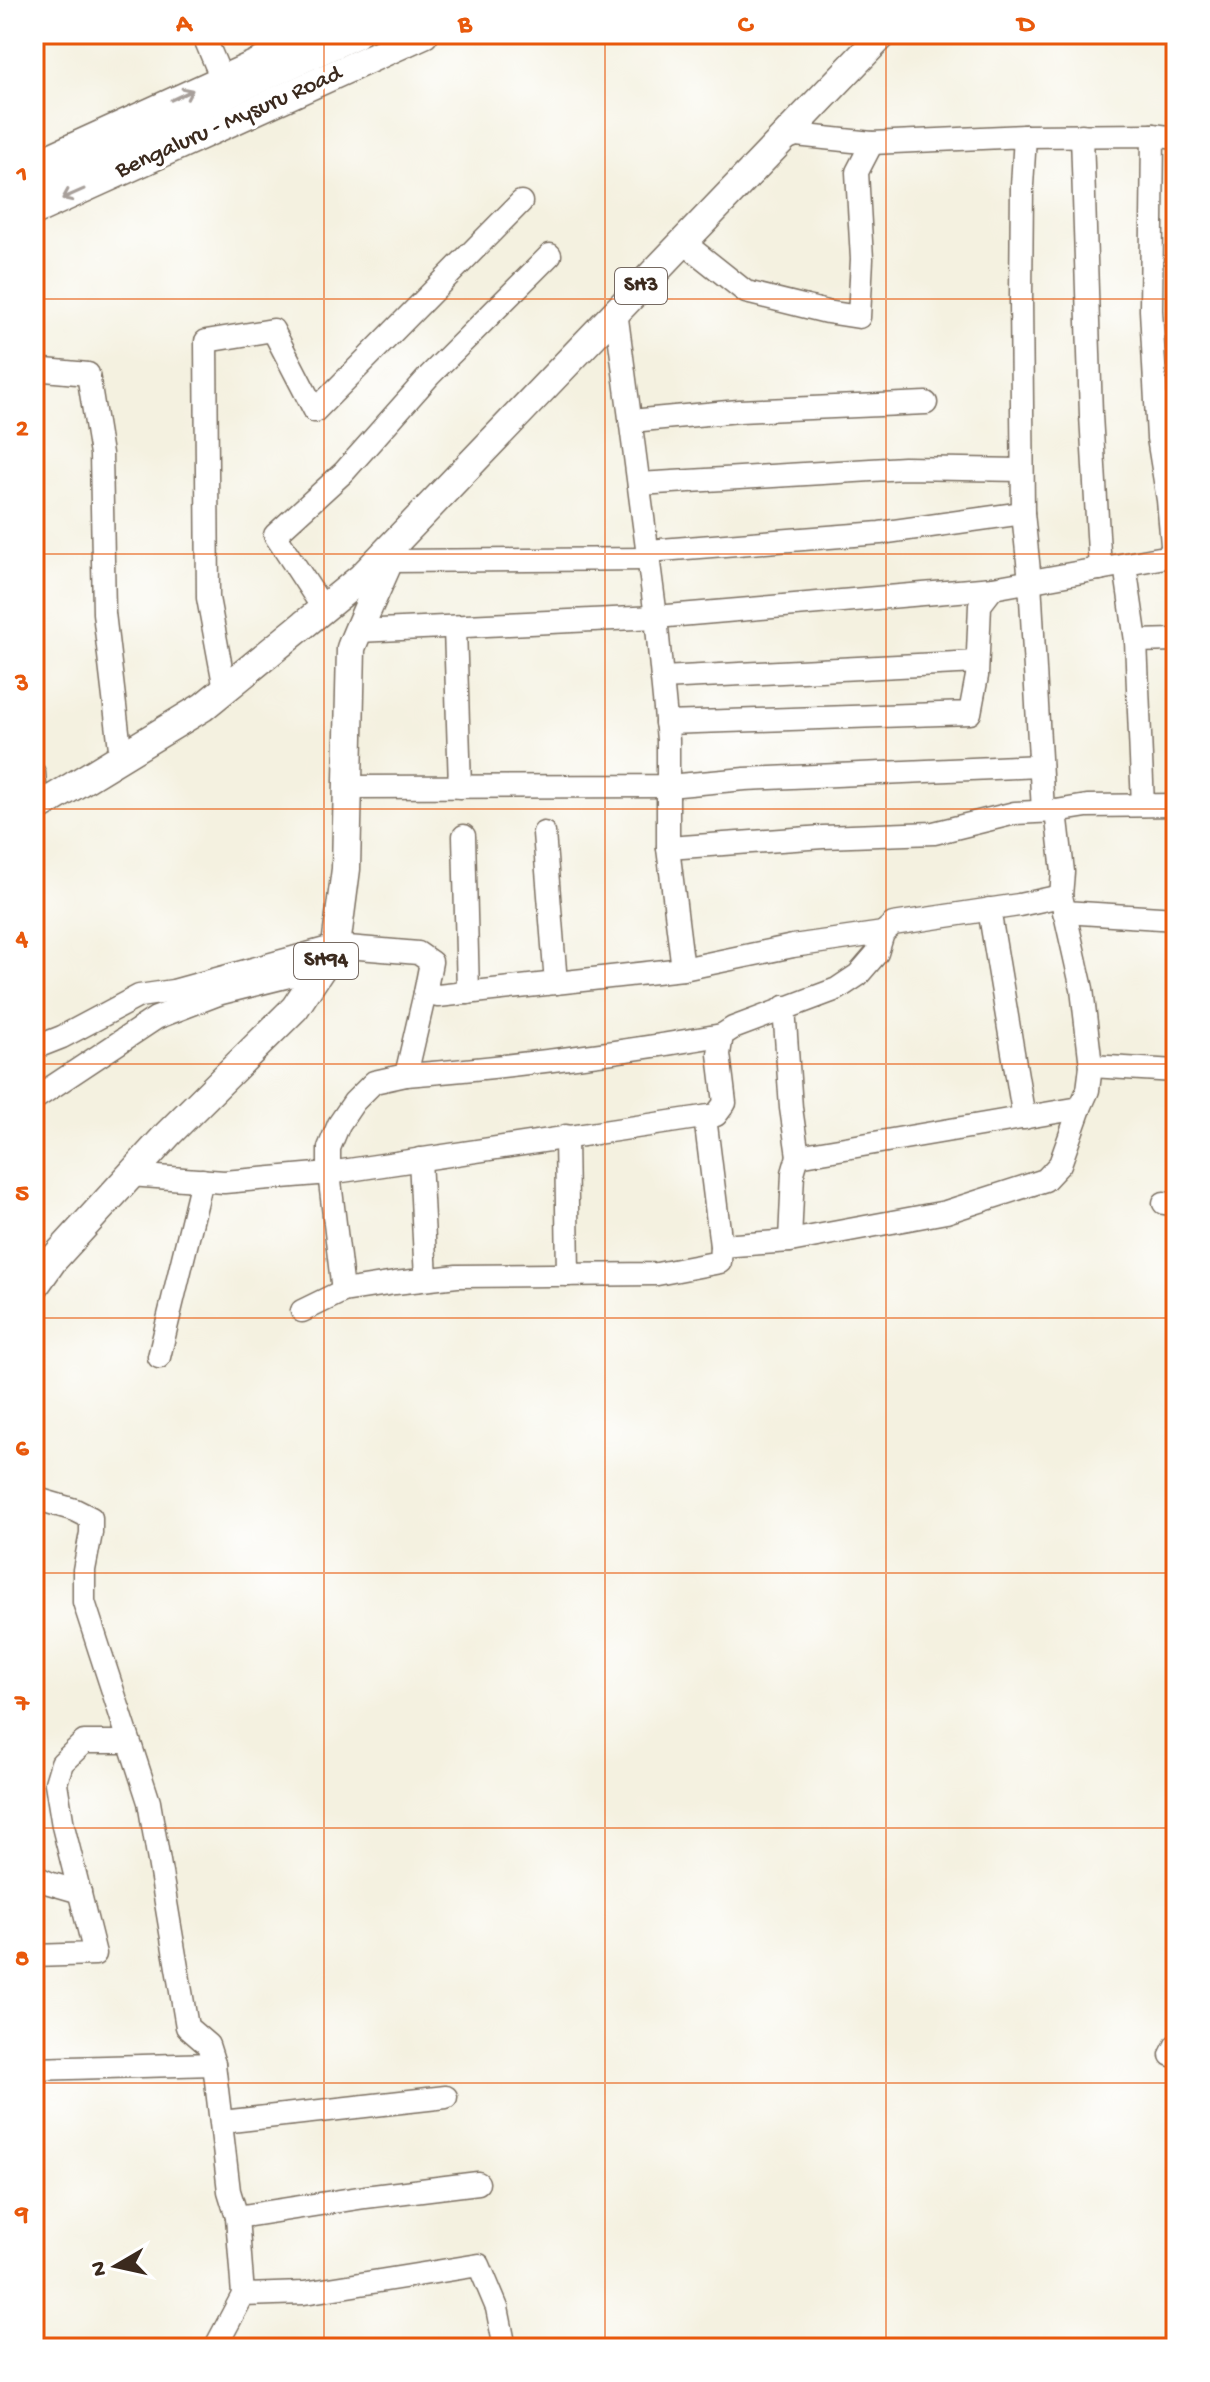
<svg xmlns="http://www.w3.org/2000/svg" width="1210" height="2382" font-family="'Gochi Hand',sans-serif">
	<style>
		.lines { fill: none; stroke-linecap: round; stroke-linejoin: round }
		.minor-casing { stroke: #7c7062; stroke-width: 25 }
		.major-casing { stroke: #7c7062; stroke-width: 31 }
		.minor { stroke: #fff; stroke-width: 22 }
		.major { stroke: #fff; stroke-width: 28 }
		.oneway { stroke: #a79f9a }
		.grid { fill: none; stroke: #e8590c; stroke-width: 2; stroke-opacity: 0.55 }
		.labels { text-anchor: middle; dominant-baseline: central; stroke-width: 7; stroke-linejoin: round; paint-order: stroke }
		.shield { fill: #fff; stroke: #766a62; stroke-width: 2 }
		.shield-label { font-size: 22px; font-weight: bold; fill: #3b2a1e }
		.street-label { font-size: 24px; fill: #3b2a1e; stroke: #fff }
		.neatline { fill: none; stroke: #e8590c; stroke-width: 3 }
		.grid-label { font-size: 26px; text-anchor: middle; font-weight: bold; fill: #e8590c }
	</style>
	<rect width="100%" height="100%" fill="#fff"/>
	<filter id="ink" filterUnits="userSpaceOnUse"><feTurbulence type="fractalNoise" baseFrequency=".0125" numOctaves="2"/><feDisplacementMap in="SourceGraphic" scale="16" xChannelSelector="R" yChannelSelector="G"/><feConvolveMatrix kernelMatrix="1 2 1 2 8 2 1 2 1" color-interpolation-filters="sRGB"/></filter>
	<filter id="wash" filterUnits="userSpaceOnUse"><feTurbulence type="fractalNoise" baseFrequency=".006" numOctaves="4" result="noise"/><feDisplacementMap in="SourceGraphic" scale="32" xChannelSelector="R" yChannelSelector="G"/><feGaussianBlur stdDeviation="1.8" result="paint"/><feColorMatrix in="noise" values="0 0 0 0 0 0 0 0 0 0 0 0 0 0 0 0 0 1.4 0 .05"/><feComposite in="paint" operator="in"/></filter>
	<g filter="url(#wash)">
		<rect width="100%" height="100%" fill="#f4f1e0"/>
	</g>
	<g filter="url(#ink)">
		<g class="lines">
			<g class="minor-casing">
				<g id="minor">
					<polyline points="203,34 221,77"/>
					<polyline points="1082,135 1091,415 1100,569"/>
					<polyline points="1153,135 1151,310 1158,438 1168,500 1173,556"/>
					<polyline points="1025,136 1153,135 1176,138"/>
					<polyline points="780,141 796,135 872,143 1025,136 1022,186 1021,299 1023,513 1030,581 1043,811"/>
					<polyline points="34,162 315,34"/>
					<polyline points="683,242 746,292 827,312 859,317 862,259 857,172 872,143"/>
					<polyline points="34,369 88,374 101,454 104,613 121,757"/>
					<polyline points="631,421 739,411 926,403"/>
					<polyline points="639,484 904,468 1022,470"/>
					<polyline points="648,551 880,533 1023,513"/>
					<polyline points="389,561 649,559"/>
					<polyline points="1125,565 1136,641"/>
					<polyline points="323,608 275,535 344,472 430,375 550,255"/>
					<polyline points="455,628 460,787"/>
					<polyline points="358,631 656,617 993,588"/>
					<polyline points="662,678 977,662"/>
					<polyline points="225,689 208,598 206,341 273,330 315,411 521,202"/>
					<polyline points="666,723 970,713 977,676 980,605 993,588 1176,555"/>
					<polyline points="34,773 37,809"/>
					<polyline points="349,787 668,786 745,779 1040,766"/>
					<polyline points="1143,805 1136,641 1176,640"/>
					<polyline points="544,833 556,983"/>
					<polyline points="464,836 468,993"/>
					<polyline points="668,848 823,837 934,833 1015,813 1056,811"/>
					<polyline points="989,909 1024,1118"/>
					<polyline points="1064,912 1176,919"/>
					<polyline points="683,969 793,946 883,933"/>
					<path d="M 425,993 L 406,1075 C 512,1067 617,1053 722,1035"/>
					<polyline points="784,1007 791,1108 798,1156"/>
					<polyline points="34,1048 62,1037 139,996 173,991 336,946 418,953 431,962 425,993 438,996 683,969 668,848 668,740 656,617 616,311"/>
					<polyline points="1091,1066 1176,1071"/>
					<polyline points="34,1099 156,1018 221,993 321,968"/>
					<polyline points="566,1136 568,1275"/>
					<polyline points="420,1159 426,1279"/>
					<polyline points="130,1175 224,1182 329,1173 716,1115 725,1103 719,1054 722,1035 733,1028 837,989 858,975 877,953 883,933 893,924 1019,905 1061,896 1063,872 1056,811 1087,806 1176,805"/>
					<polyline points="1164,1203 1176,1205"/>
					<polyline points="790,1241 793,1173 798,1156 1080,1108 1088,1090 1091,1066 1082,989 1061,896"/>
					<polyline points="721,1246 790,1241 946,1212 1045,1180 1060,1164 1080,1108"/>
					<polyline points="343,1291 329,1173 329,1148 339,1124 354,1102 374,1082 406,1075"/>
					<polyline points="302,1311 343,1291 395,1283 457,1276 657,1274 720,1262 721,1246 705,1117"/>
					<polyline points="159,1357 202,1180"/>
					<polyline points="34,1498 75,1510 91,1518 91,1533 84,1570 84,1602 149,1802 187,2027 208,2045 214,2064 229,2191 237,2217 243,2295 215,2348"/>
					<polyline points="34,1876 49,1883 80,1892"/>
					<polyline points="34,1956 95,1954 63,1826 56,1783 62,1763 84,1742 128,1742"/>
					<polyline points="1171,2055 1176,2045"/>
					<polyline points="34,2069 214,2064"/>
					<polyline points="222,2122 446,2097"/>
					<polyline points="237,2217 365,2197 478,2183"/>
					<polyline points="243,2295 304,2293 479,2265 497,2308 505,2348"/>
				</g>
			</g>
			<g class="major-casing">
				<g id="major">
					<polyline points="34,182 356,34"/>
					<polyline points="34,211 424,34"/>
					<polyline points="34,810 203,707 362,577 883,34"/>
					<path d="M 34,1287 L 53,1260 L 168,1134 L 295,1008 L 336,946 L 346,869 L 351,648 C 363,617 378,587 391,556"/>
				</g>
			</g>
			<use href="#minor" class="minor"/>
			<use href="#major" class="major"/>
		</g>
		<defs><path id="oneway-shaft" d="M-6 0H5M1.5-3L5.5 0L1.5 3" fill="none" stroke-width="1.6" stroke-linecap="round" stroke-linejoin="round" transform="scale(2)"/></defs>
		<g class="oneway">
			<use href="#oneway-shaft" transform="translate(182 95) rotate(-25)"/>
			<use href="#oneway-shaft" transform="translate(73 194) rotate(156)"/>
		</g>
	</g>
	<path class="grid" d="M 324,34 L 324,2348M 605,34 L 605,2348M 886,34 L 886,2348M 34,299 L 1176,299M 34,554 L 1176,554M 34,809 L 1176,809M 34,1064 L 1176,1064M 34,1318 L 1176,1318M 34,1573 L 1176,1573M 34,1828 L 1176,1828M 34,2083 L 1176,2083"/>
	<g class="labels">
		<g class="shield">
			<rect x="615" y="268" width="52" height="36" rx="6"/>
			<rect x="294" y="943" width="64" height="36" rx="6"/>
		</g>
		<g class="shield-label">
			<text x="641" y="286">SH3</text>
			<text x="326" y="961">SH94</text>
		</g>
		<g class="street-label">
			<text transform="translate(229 123) rotate(-24)">Bengaluru - Mysuru Road</text>
		</g>
	</g>
	<rect width="1210" height="2382" fill="none" stroke="#fff" stroke-width="88"/>
	<g transform="translate(116 2266) rotate(261)" stroke="#ffffff" stroke-width="6" paint-order="stroke">
	<path d="M0-6L14 30L0 20L-14 30Z" fill="#3b2a1e"/>
	<text y="-12" font-size="22" font-weight="bold" text-anchor="middle" fill="#3b2a1e">N</text>
	</g>
	<rect x="44" y="44" width="1122" height="2294" class="neatline"/>
	<g class="grid-label">
		<text x="184" y="31">A</text>
		<text x="465" y="31">B</text>
		<text x="745" y="31">C</text>
		<text x="1026" y="31">D</text>
		<text x="22" y="181">1</text>
		<text x="22" y="435">2</text>
		<text x="22" y="690">3</text>
		<text x="22" y="945">4</text>
		<text x="22" y="1200">5</text>
		<text x="22" y="1455">6</text>
		<text x="22" y="1710">7</text>
		<text x="22" y="1965">8</text>
		<text x="22" y="2220">9</text>
	</g>
</svg>
